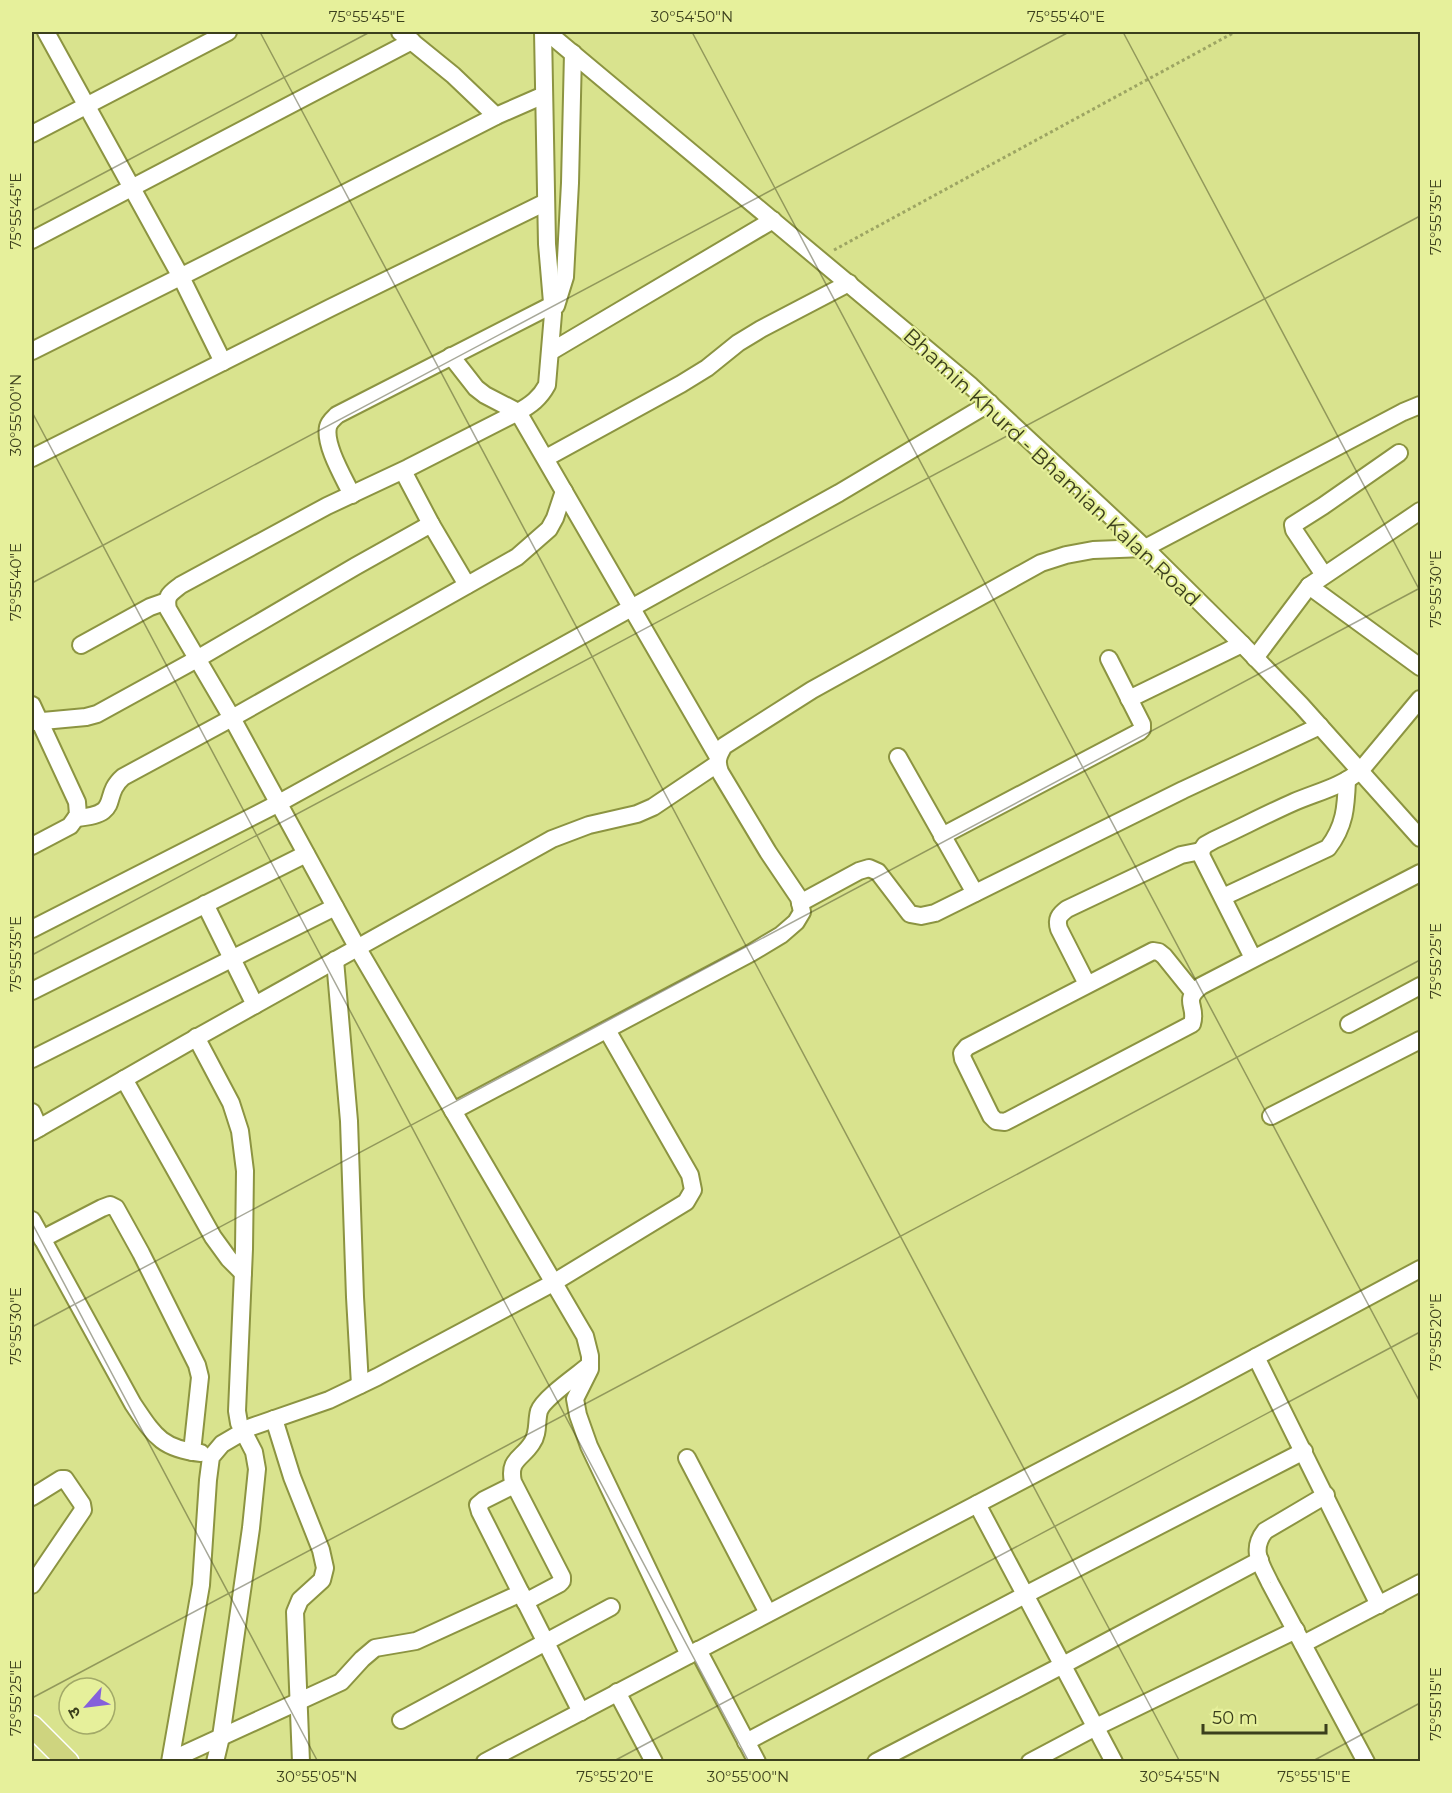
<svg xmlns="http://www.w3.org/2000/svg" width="1452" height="1793" font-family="Montserrat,'Noto Sans Devanagari',sans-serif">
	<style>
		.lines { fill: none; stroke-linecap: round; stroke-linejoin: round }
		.minor-casing { stroke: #8c9441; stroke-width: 20 }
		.major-casing { stroke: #fff; stroke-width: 24 }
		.path { stroke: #9da563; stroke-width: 3; stroke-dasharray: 3 3; stroke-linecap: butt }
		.minor { stroke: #fff; stroke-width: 16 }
		.major { stroke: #ced47f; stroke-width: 21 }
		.ticks { fill: none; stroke: #3b3f1c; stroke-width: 1.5; stroke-opacity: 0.45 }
		.labels { text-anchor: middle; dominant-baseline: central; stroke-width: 4.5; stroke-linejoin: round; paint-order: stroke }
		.street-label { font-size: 21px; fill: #3b3f1c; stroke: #e6f09b }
		.neatline { fill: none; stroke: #3b3f1c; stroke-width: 2 }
		.ticks-label { font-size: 15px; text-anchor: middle; fill: #3b3f1c }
	</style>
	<rect width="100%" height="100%" fill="#d9e38e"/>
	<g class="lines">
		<g class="minor-casing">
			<g id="minor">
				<polyline points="46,32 181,277 223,362"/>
				<polyline points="400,32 453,75 496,116"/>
				<path d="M 543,32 L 547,244 L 553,314 L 547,385 C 540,398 531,405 518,412 L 408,468 L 327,506 L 181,585 C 171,593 165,595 168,609 L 232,718 L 357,947 L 585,1336 L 590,1356 L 590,1369 L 575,1399 L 578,1415 L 589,1446 L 689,1655"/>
				<polyline points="547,32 971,386 1145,548 1242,644 1301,705 1420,838"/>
				<polyline points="32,134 228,32"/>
				<polyline points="32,240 412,41"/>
				<polyline points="556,306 565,277 570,183 573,53"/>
				<polyline points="32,351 198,268 496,116 544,95"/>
				<polyline points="550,352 773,220"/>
				<polyline points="451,356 476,388 485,395 518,412 718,757"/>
				<polyline points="32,458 330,308 546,202"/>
				<polyline points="546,458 681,384 707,368 738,343 761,329 849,283"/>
				<polyline points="403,471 431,524 467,585"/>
				<path d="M 352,495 C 344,478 324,445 328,427 C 329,422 333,419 337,415 L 552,305"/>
				<polyline points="1324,575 1294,530 1293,525 1323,506 1399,453"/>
				<polyline points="1309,586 1420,667"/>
				<polyline points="81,645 150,607 167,601"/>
				<polyline points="1255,658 1309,586 1420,511"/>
				<polyline points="1129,699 1242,644"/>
				<polyline points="32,705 77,802 78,815 70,826 32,846"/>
				<polyline points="32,722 86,717 97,714 197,659 356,566 431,524"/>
				<polyline points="898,757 975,893"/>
				<path d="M 76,818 C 124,814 100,797 123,777 L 232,718 L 517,557 L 549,529 L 555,518 L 564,491"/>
				<polyline points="942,836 1139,732 1142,729 1142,724 1109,659"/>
				<path d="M 1223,897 L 1328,848 C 1345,826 1346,807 1347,780"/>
				<polyline points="800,903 859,871 869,868 878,872 910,914 921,916 935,913 1183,790 1320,726"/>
				<polyline points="205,904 255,1005"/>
				<polyline points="32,929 279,803 839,493 990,403"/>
				<path d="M 1253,958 L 1202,857 L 1201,851 L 1205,845 L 1214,840 C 1240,828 1267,814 1294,802 C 1317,792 1341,787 1361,770 L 1420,699"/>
				<polyline points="335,960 349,1121 355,1297 360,1385"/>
				<path d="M 1087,984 L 1059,929 C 1056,919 1059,915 1067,909 L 1181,855 L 1201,851"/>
				<polyline points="32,991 306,854"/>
				<path d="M 1193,992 L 1164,956 L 1159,952 L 1153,951 L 967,1047 L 962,1053 L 963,1059 L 991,1116 L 996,1121 L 1005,1122 L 1192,1024 C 1198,1005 1181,1002 1201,986 L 1420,873"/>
				<polyline points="1349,1024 1420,986"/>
				<polyline points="196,1037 231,1103 240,1131 245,1171 244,1249 237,1411 239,1423 254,1452 257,1469 251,1528 221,1737 215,1762"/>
				<polyline points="32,1059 335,907"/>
				<polyline points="124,1079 213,1237 229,1259 243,1273"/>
				<path d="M 453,1111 L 751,953 L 781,935 L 796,922 L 802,912 L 799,898 L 768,852 L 720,772 C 716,761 718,756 724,746 L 812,690 L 1041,563 L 1066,555 L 1093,550 L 1145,548 L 1403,412 L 1420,405"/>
				<polyline points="32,1112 39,1128"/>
				<polyline points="1271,1116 1420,1040"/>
				<polyline points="32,1132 187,1043 552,839 589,825 637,814 653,807 717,764"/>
				<path d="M 32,1220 L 133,1404 C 154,1435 161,1449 201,1453"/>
				<polyline points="42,1239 102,1208 110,1205 116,1208 141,1253 197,1365 200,1377 192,1452"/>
				<polyline points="1256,1357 1379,1605"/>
				<polyline points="274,1419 292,1477 321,1550 325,1568 322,1580 300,1600 295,1612 301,1762"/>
				<polyline points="687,1458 768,1613"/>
				<polyline points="514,1485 484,1500 478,1505 480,1512 581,1712"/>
				<path d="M 1326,1495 L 1265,1531 C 1250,1550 1261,1564 1270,1583 L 1366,1762"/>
				<polyline points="32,1497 61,1479 65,1479 82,1504 83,1510 32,1585"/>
				<polyline points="977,1504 1114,1762"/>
				<path d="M 525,1602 L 559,1584 L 562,1581 L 562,1577 L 513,1482 C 508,1459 522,1459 532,1443 C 539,1433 536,1422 539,1411 C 543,1399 576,1376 587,1367"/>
				<polyline points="1303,1644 1420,1583"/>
				<polyline points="698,1650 757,1762"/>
				<polyline points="617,1692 654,1762"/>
				<polyline points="401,1720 611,1607"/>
				<polyline points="746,1742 1025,1595 1304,1451"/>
				<polyline points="171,1760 341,1682 362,1659 375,1648 416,1641 521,1593"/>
				<polyline points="170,1762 201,1585 208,1480 211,1457 222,1444 251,1427 329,1400 377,1377 553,1283 686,1202 693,1190 690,1175 607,1030"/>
				<polyline points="485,1762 1187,1394 1420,1269"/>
				<polyline points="876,1762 1063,1665 1260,1560"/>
				<polyline points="1030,1762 1096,1727 1296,1630"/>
			</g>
		</g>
		<g class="major-casing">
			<polyline id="major" points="32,1726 68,1762"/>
		</g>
		<polyline class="path" points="834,250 1235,32"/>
		<use href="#minor" class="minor"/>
		<use href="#major" class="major"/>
	</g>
	<path class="ticks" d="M 260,32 L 1180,1762M 692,32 L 1420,1402M 1123,32 L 1420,591M 32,211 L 370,32M 32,412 L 749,1762M 32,583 L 1069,32M 32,955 L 1420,216M 32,1223 L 318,1762M 32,1327 L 1420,588M 32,1698 L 1420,960M 612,1762 L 1420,1332M 1311,1762 L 1420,1703"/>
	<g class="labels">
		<g class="street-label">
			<text transform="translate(1052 467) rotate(43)">Bhamin Khurd - Bhamian Kalan Road</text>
		</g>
	</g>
	<rect width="1452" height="1793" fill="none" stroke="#e6f09b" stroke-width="66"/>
	<g transform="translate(87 1706) rotate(242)"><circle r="28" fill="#e6f09b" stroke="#a2a968" stroke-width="1.5"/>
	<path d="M0-4.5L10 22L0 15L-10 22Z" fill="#8560db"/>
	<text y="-9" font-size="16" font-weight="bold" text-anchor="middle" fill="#3b3f1c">उ</text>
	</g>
	<path d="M1203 1724v9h123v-9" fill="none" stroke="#3b3f1c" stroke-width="3"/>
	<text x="1212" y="1724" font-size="18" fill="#3b3f1c" stroke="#e6f09b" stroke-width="4.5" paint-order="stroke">50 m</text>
	<rect x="33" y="33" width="1386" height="1727" class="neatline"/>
	<g class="ticks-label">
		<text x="367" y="22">75°55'45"E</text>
		<text x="692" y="22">30°54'50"N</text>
		<text x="1066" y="22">75°55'40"E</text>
		<text transform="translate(16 211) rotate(-90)" y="5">75°55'45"E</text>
		<text transform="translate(1436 217) rotate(-90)" y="5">75°55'35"E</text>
		<text transform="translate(16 415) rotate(-90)" y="5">30°55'00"N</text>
		<text transform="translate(16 582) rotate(-90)" y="5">75°55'40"E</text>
		<text transform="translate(1436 589) rotate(-90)" y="5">75°55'30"E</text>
		<text transform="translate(16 954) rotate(-90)" y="5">75°55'35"E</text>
		<text transform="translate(1436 961) rotate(-90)" y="5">75°55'25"E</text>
		<text transform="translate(16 1326) rotate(-90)" y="5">75°55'30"E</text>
		<text transform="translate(1436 1332) rotate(-90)" y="5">75°55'20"E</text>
		<text transform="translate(16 1698) rotate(-90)" y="5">75°55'25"E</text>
		<text transform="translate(1436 1704) rotate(-90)" y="5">75°55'15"E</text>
		<text x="317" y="1782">30°55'05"N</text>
		<text x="615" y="1782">75°55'20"E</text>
		<text x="748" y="1782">30°55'00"N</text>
		<text x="1180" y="1782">30°54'55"N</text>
		<text x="1314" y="1782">75°55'15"E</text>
	</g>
</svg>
